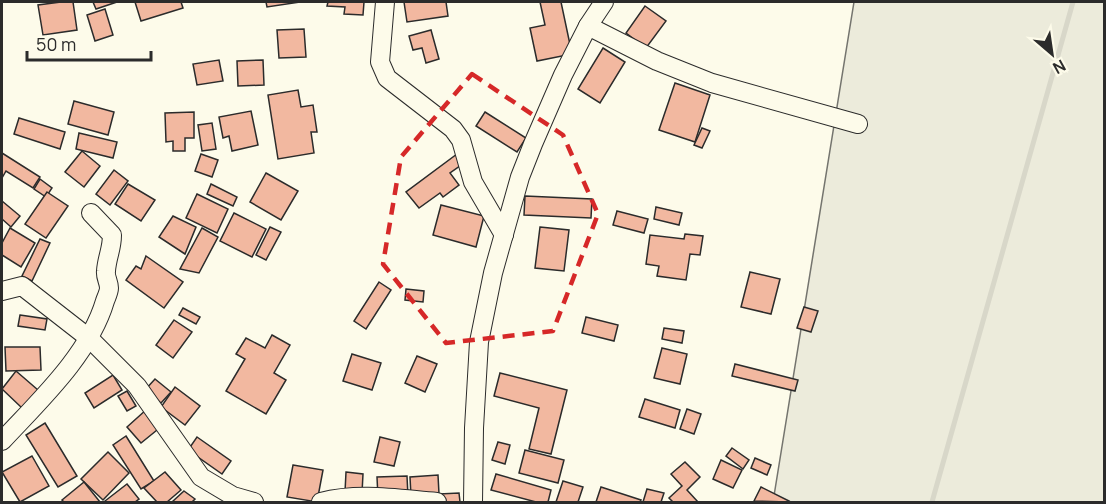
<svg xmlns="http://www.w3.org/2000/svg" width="1106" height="504" font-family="Manrope,sans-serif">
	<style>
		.green { fill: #ecebdb; stroke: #74746e; stroke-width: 1.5 }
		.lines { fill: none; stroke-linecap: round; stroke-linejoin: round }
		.stream { stroke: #d8d7c9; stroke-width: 5 }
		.building { fill: #f2b8a0; stroke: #2b2b2b; stroke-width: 1.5 }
		.minor-casing { stroke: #2b2b2b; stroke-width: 20 }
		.minor { stroke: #fdfbea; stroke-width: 18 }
		.marked { fill: none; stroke: #d62828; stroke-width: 4.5; stroke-dasharray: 12 8; stroke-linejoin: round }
	</style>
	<rect width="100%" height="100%" fill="#fdfbea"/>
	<polygon class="green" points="854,2 1104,2 1104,502 773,502"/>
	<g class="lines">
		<polyline class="stream" points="932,502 1073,2"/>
	</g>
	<g class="building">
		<polygon points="61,2 73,2 77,30 43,35 38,5"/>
		<polygon points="93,2 117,2 96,9"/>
		<polygon points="135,2 181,2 183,8 141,21"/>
		<polygon points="266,2 300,2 267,7"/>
		<polygon points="328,2 364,2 363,15 344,14 345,7 327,6"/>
		<polygon points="404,2 446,2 448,16 407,22"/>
		<polygon points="540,2 561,2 572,54 537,61 530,28 545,25"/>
		<polygon points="645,6 666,21 646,48 626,33"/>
		<polygon points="105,9 113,35 95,41 87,15"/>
		<polygon points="304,29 306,57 279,58 277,30"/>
		<polygon points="431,30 439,59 426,63 422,48 413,50 409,36"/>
		<polygon points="603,48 625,62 600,103 578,89"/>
		<polygon points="219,60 223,81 197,85 193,64"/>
		<polygon points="263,60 264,85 238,86 237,61"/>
		<polygon points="675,83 710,95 695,142 659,130"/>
		<polygon points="298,90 301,107 313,105 317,132 311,132 314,153 278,159 268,95"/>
		<polygon points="74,101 114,112 108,135 68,124"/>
		<polygon points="251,111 258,145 232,151 229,136 223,138 219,117"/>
		<polygon points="194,112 194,138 185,138 185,151 173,151 173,141 166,142 165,113"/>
		<polygon points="485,112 526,138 517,152 476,126"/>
		<polygon points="19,118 65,132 60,149 14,134"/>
		<polygon points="212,123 216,149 202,151 198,125"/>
		<polygon points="702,128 710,131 702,148 694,145"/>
		<polygon points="79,133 117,142 113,158 76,149"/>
		<polygon points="82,151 100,166 84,187 65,172"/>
		<polygon points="2,153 40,177 33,188 6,171 2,178"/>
		<polygon points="201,154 218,160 212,177 195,171"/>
		<polygon points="457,154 464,163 450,173 459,185 443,197 440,193 419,208 406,192"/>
		<polygon points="114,170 128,181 110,205 96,194"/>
		<polygon points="266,173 298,191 281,220 250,202"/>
		<polygon points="40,179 52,188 46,197 34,189"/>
		<polygon points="128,184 155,200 141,221 115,204"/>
		<polygon points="211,184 237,197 233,206 207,194"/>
		<polygon points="47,192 68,206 46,238 25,224"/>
		<polygon points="197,194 228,209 217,233 186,218"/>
		<polygon points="525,196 592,199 591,218 524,215"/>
		<polygon points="2,201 20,216 11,227 2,219"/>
		<polygon points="441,205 484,216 476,247 433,235"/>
		<polygon points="656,207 682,213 679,225 654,219"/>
		<polygon points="617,211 648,219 644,233 613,225"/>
		<polygon points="234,213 266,229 252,257 220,241"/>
		<polygon points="173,216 196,227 185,254 159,237"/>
		<polygon points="270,227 281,232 266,260 256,255"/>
		<polygon points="540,227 569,230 564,271 535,268"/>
		<polygon points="10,228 35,243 21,267 2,255 2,243"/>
		<polygon points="202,228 218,237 199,273 180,269"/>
		<polygon points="685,234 703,236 700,255 690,254 686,280 657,276 659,266 646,264 650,235 684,239"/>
		<polygon points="40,239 50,243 32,281 22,276"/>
		<polygon points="146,256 183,282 164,308 126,280 136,266 141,269"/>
		<polygon points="750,272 780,279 771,314 741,307"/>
		<polygon points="379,282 391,290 366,329 354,321"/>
		<polygon points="406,289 424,291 423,302 405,300"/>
		<polygon points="804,307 818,311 811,332 797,328"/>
		<polygon points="183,308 200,317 196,324 179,315"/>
		<polygon points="20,315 47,319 45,330 18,326"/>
		<polygon points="586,317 618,325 614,341 582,333"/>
		<polygon points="174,320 192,332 173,358 156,345"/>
		<polygon points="664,328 684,331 682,343 662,339"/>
		<polygon points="272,335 290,345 274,373 286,380 266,414 226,391 245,359 236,354 246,338 265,348"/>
		<polygon points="5,347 40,347 41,370 6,371"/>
		<polygon points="662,348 687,354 680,384 654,378"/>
		<polygon points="352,354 381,363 372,390 343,381"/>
		<polygon points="417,356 437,364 425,392 405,383"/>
		<polygon points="735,364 798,380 795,391 732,376"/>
		<polygon points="16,371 38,390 22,408 2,389"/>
		<polygon points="500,373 567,390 551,454 529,449 539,408 494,396"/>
		<polygon points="113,375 122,390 94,408 85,393"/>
		<polygon points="155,379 171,392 161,403 145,390"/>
		<polygon points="175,387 200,406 185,425 161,407"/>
		<polygon points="127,391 136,406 127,411 118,396"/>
		<polygon points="645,399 680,410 675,428 639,417"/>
		<polygon points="147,409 162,426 141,443 127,427"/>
		<polygon points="687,409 701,414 694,434 680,429"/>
		<polygon points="45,423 77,476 58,487 26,435"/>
		<polygon points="126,436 154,481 141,489 113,445"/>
		<polygon points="197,437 231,461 222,474 188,450"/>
		<polygon points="380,437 400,442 394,466 374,462"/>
		<polygon points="498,442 510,445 505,464 492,460"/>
		<polygon points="732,448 749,460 743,469 726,456"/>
		<polygon points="525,450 564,460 558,483 519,473"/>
		<polygon points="108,452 129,473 103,500 81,479"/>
		<polygon points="32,456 49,486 20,502 2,472"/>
		<polygon points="755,458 771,465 767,475 751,468"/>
		<polygon points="721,460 742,470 733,488 713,479"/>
		<polygon points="685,462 700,477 687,490 698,502 673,502 669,498 682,486 671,474"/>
		<polygon points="293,465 323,470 317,502 287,497"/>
		<polygon points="165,472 181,490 167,502 157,502 144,488"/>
		<polygon points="346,472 363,474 362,493 345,492"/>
		<polygon points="496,474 551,490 548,502 536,502 491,490"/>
		<polygon points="438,475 439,494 459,493 460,502 439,502 411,496 410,477"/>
		<polygon points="407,476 408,497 378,498 377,477"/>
		<polygon points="563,481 583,487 578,502 556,502"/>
		<polygon points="84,482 100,502 64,502 62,500"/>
		<polygon points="127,484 139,499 135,502 107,502 105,501"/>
		<polygon points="601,487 641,500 640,502 596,502"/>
		<polygon points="761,487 789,501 788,502 754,501"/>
		<polygon points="647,489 664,493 661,502 643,502"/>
		<polygon points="184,491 195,499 192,502 172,502"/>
	</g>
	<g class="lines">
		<g class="minor-casing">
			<g id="minor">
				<polyline points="385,2 380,62 387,78 453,129 461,140 473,182 504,235"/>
				<polyline points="588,26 657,61 712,83 858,124"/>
				<polyline points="2,291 22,286 90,339 137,386 201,477 233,496 254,502"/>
				<path d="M 2,441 C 39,401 89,355 105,301 C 106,298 109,292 109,288 C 109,282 105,277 106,271 C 107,257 112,249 112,235 L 91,213"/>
				<path d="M 321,502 C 359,492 399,499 437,502"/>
				<polyline points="473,502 474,428 479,342 493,273 520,177 533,144 563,75 588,26 604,2"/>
			</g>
		</g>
		<use href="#minor" class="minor"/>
	</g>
	<path class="marked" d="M 472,74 L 563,135 L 598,214 L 553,331 L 446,343 L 383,264 L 401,157 Z"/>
	<rect width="1106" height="504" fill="none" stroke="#2b2b2b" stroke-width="6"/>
	<g transform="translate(1052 54) rotate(151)" stroke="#fdfbea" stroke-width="4.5" paint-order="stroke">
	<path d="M0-4.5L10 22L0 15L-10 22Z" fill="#2b2b2b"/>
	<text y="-9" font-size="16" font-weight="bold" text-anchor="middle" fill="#2b2b2b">N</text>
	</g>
	<path d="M27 51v9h124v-9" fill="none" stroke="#2b2b2b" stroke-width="3"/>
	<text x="36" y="51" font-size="18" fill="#2b2b2b" stroke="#fdfbea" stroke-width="4.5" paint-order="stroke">50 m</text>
</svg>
